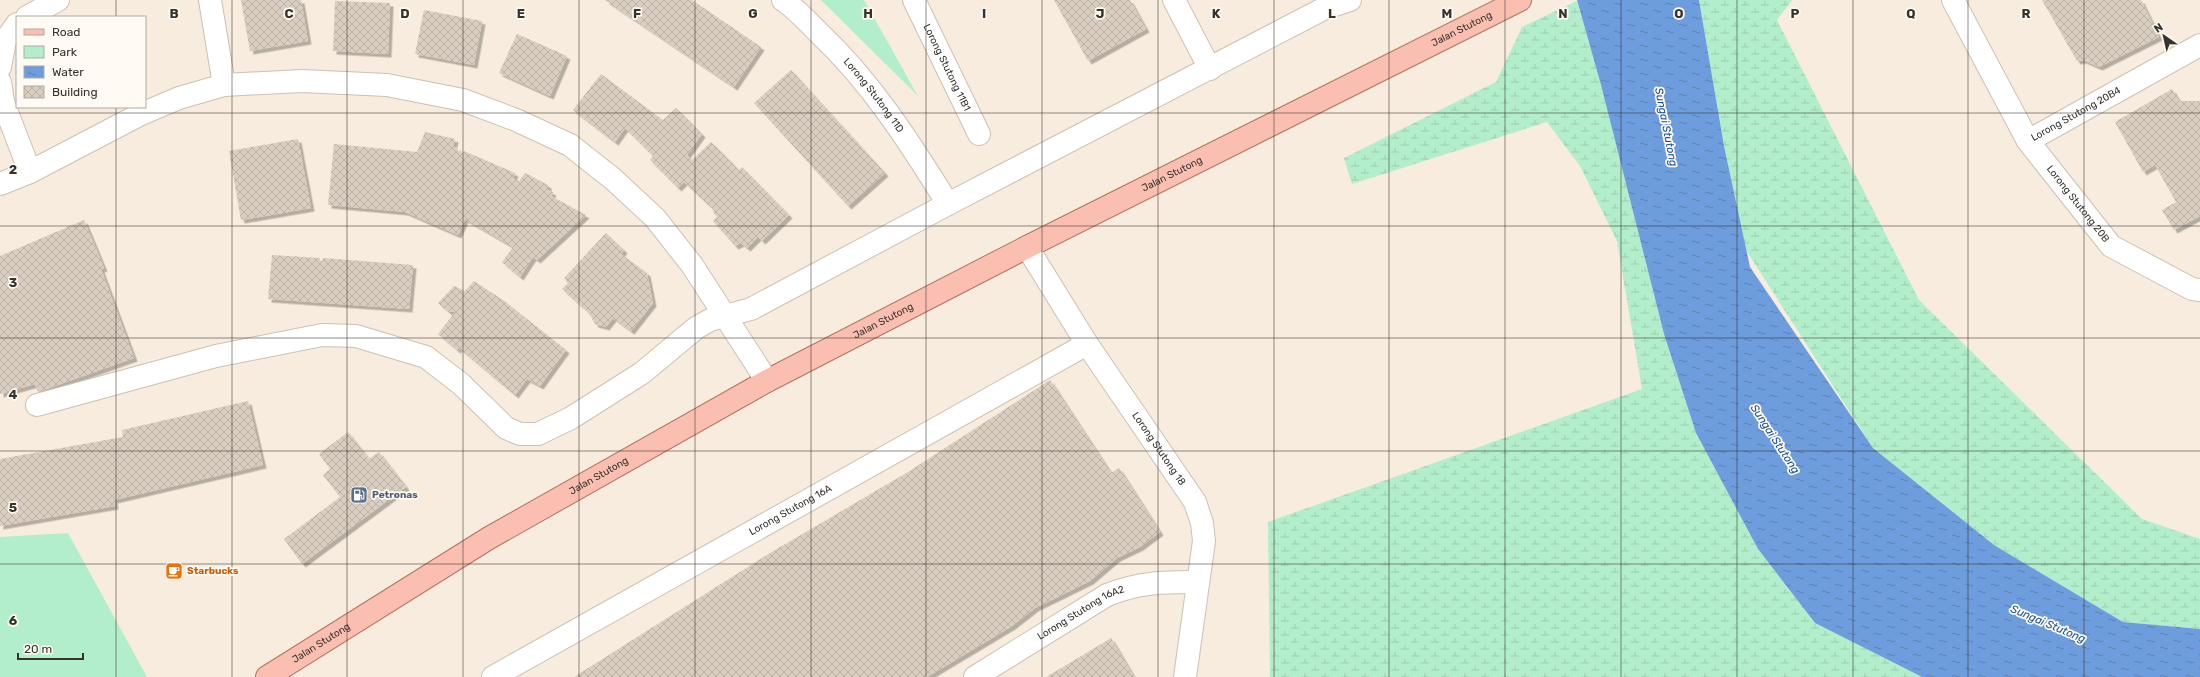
<svg xmlns="http://www.w3.org/2000/svg" width="2200" height="677" font-family="Rubik,sans-serif">
	<style>
		.wetland { fill: url(#wetland-marsh) }
		.green { fill: #b3eecc }
		.water { fill: url(#water-ripples) }
		.building { fill: url(#building-cross-hatch); filter: url(#shadow) }
		.lines { fill: none; stroke-linecap: round; stroke-linejoin: round }
		.street-casing { stroke: #ccc1b3; stroke-width: 24 }
		.primary-casing { stroke: #b57261; stroke-width: 24 }
		.street { stroke: #fff; stroke-width: 22 }
		.primary { stroke: #fbbfb2; stroke-width: 22 }
		.grid { fill: none; stroke: #36322c; stroke-width: 1; stroke-opacity: 0.55 }
		.labels { text-anchor: middle; dominant-baseline: central; stroke-width: 3.5; stroke-linejoin: round; paint-order: stroke }
		.street-label { font-size: 10px; fill: #36322c; stroke: #fffaf4 }
		.service-label { font-size: 10px; font-weight: bold; fill: #4e5e75; stroke: #fffaf4; text-anchor: start }
		.food-label { font-size: 10px; font-weight: bold; fill: #c56008; stroke: #fffaf4; text-anchor: start }
		.water-label { font-size: 11px; font-style: italic; fill: #124f9b; stroke: #fffaf4 }
		.grid-label { font-size: 13px; text-anchor: middle; font-weight: bold; fill: #36322c; stroke: #fffaf4; stroke-width: 3.5; stroke-linejoin: round; paint-order: stroke }
	</style>
	<defs>
		<pattern id="wetland-marsh" width="20" height="14" patternUnits="userSpaceOnUse"><rect width="20" height="14" fill="#b3eecc"/><path d="M1 5h8M5 5V1M11 12h8M15 12V8" fill="none" stroke="#9bcdaf"/></pattern>
		<pattern id="water-ripples" width="26" height="14" patternUnits="userSpaceOnUse"><rect width="26" height="14" fill="#6e9ddd"/><path d="M2 4q2-2 4 0t4 0M15 11q2-2 4 0t4 0" fill="none" stroke="#5b81b3"/></pattern>
		<pattern id="building-cross-hatch" width="8" height="8" patternUnits="userSpaceOnUse"><rect width="8" height="8" fill="#d9cec0"/><path d="M0 0l8 8M0 8l8-8" fill="none" stroke="#bbb1a5"/></pattern>
		<filter id="shadow"><feDropShadow dx="3.5" dy="3.5" stdDeviation="0" flood-color="#0004"/></filter>
	</defs>
	<rect width="100%" height="100%" fill="#f7ecdd"/>
	<g class="wetland">
		<polygon points="1699,0 1792,0 1777,20 1919,300 2142,519 2200,539 2200,629 2123,622 1994,545 1873,448 1746,250 1724,146"/>
		<polygon points="1577,1 1601,85 1664,334 1696,433 1758,549 1815,623 1922,677 1270,677 1268,522 1642,389 1617,241 1580,166 1547,122 1352,184 1344,158 1496,82 1522,27"/>
	</g>
	<g class="green">
		<polygon points="821,0 864,0 918,96"/>
		<polygon points="68,533 147,677 0,677 0,537"/>
	</g>
	<polygon class="water" points="1577,0 1699,0 1724,146 1750,267 1873,448 1994,545 2123,622 2200,629 2200,677 1922,677 1815,623 1758,549 1696,433 1664,334 1601,85"/>
	<g class="building">
		<polygon points="241,0 301,0 308,41 250,51"/>
		<polygon points="605,0 692,0 761,47 734,87"/>
		<polygon points="1054,0 1130,0 1146,29 1088,61"/>
		<polygon points="2042,0 2141,0 2159,37 2099,67 2083,60 2077,61"/>
		<polygon points="335,1 390,3 388,54 333,51"/>
		<polygon points="424,10 482,21 474,65 415,54"/>
		<polygon points="517,34 567,56 550,96 499,73"/>
		<polygon points="791,70 885,173 848,206 754,103"/>
		<polygon points="601,74 663,120 676,108 702,134 687,155 692,160 711,142 739,170 742,167 789,215 762,241 758,237 747,248 741,243 735,246 713,221 717,217 713,212 714,210 684,182 678,188 650,160 653,156 625,128 615,142 573,110"/>
		<polygon points="2172,89 2179,101 2200,101 2200,216 2174,230 2162,210 2176,202 2155,165 2143,172 2115,122"/>
		<polygon points="425,132 455,139 453,147 458,148 457,151 463,153 464,151 515,173 513,178 519,181 525,173 533,177 548,185 548,190 553,192 551,196 586,215 537,260 533,257 520,277 502,262 513,247 465,219 458,235 405,212 328,205 334,144 417,152"/>
		<polygon points="298,139 311,208 241,220 229,151"/>
		<polygon points="84,220 104,268 101,269 134,358 38,392 35,384 0,394 0,256"/>
		<polygon points="606,233 624,250 621,254 647,273 653,303 631,331 613,318 606,327 595,324 589,313 562,289 568,283 564,278"/>
		<polygon points="272,255 320,258 321,266 323,258 413,265 409,309 268,299"/>
		<polygon points="474,281 503,300 566,350 540,386 527,379 515,395 459,348 457,350 438,334 455,312 449,312 438,303 454,286 465,291"/>
		<polygon points="1050,380 1111,473 1119,468 1160,532 1140,547 1117,558 1090,581 1035,608 1012,626 927,677 574,677 765,556 908,472"/>
		<polygon points="248,401 263,465 114,500 115,506 0,526 0,459 123,437 122,430"/>
		<polygon points="348,432 369,459 379,452 406,487 302,564 284,539 340,497 323,475 330,469 319,454"/>
		<polygon points="1111,638 1134,677 1046,677 1078,658"/>
	</g>
	<g class="lines">
		<g class="street-casing">
			<g id="street">
				<polyline points="210,0 224,85"/>
				<path id="s1" d="M 783,0 C 796,9 808,22 819,33 C 872,83 910,143 948,204"/>
				<path id="s2" d="M 914,0 L 979,134"/>
				<polyline points="1174,0 1210,69"/>
				<path id="s3" d="M 1953,0 L 2028,141 L 2111,246 L 2192,289 L 2200,290"/>
				<polyline points="27,17 58,0"/>
				<polyline points="0,67 5,41 17,24"/>
				<polyline points="0,82 3,102 30,172"/>
				<path id="s4" d="M 2028,141 L 2200,45"/>
				<polyline points="0,184 30,172 139,115 179,98 224,85 302,81 387,85 463,100 516,120 570,145 613,179 655,218 692,265 767,381"/>
				<path id="s5" d="M 1027,247 L 1087,344 L 1195,502 L 1202,523 L 1204,541 L 1185,677"/>
				<polyline points="37,405 216,356 322,335 356,336 426,357 461,384 506,428 520,434 538,434 571,418 642,373 696,328 710,320 751,309 948,204 1325,8 1350,0"/>
				<path id="s6" d="M 493,677 L 1087,344"/>
				<path id="s7" d="M 975,677 L 1107,595 C 1140,582 1163,582 1198,582"/>
			</g>
		</g>
		<g class="primary-casing">
			<g id="primary">
				<path id="s8" d="M 267,677 L 489,538 L 767,381 L 1027,247 L 1520,0"/>
			</g>
		</g>
		<use href="#street" class="street"/>
		<use href="#primary" class="primary"/>
	</g>
	<path class="grid" d="M 116,0 L 116,17M 232,0 L 232,677M 347,0 L 347,677M 463,0 L 463,677M 579,0 L 579,677M 695,0 L 695,677M 811,0 L 811,677M 926,0 L 926,677M 1042,0 L 1042,677M 1158,0 L 1158,677M 1274,0 L 1274,677M 1389,0 L 1389,677M 1505,0 L 1505,677M 1621,0 L 1621,677M 1737,0 L 1737,677M 1853,0 L 1853,677M 1968,0 L 1968,677M 2084,0 L 2084,677M 116,107 L 116,677M 0,113 L 2200,113M 0,226 L 2200,226M 0,338 L 2200,338M 0,451 L 2200,451M 0,564 L 2200,564"/>
	<defs>
		<g id="fuel-square" transform="scale(0.9)"><rect x="-9" y="-9" width="18" height="18" rx="4" fill="#5c6f8a" stroke="#fffaf4"/><path d="M-5.5-6h7V0h2V4h1.3V-2.5L3-4.5l.8-.8L6-3V5H2.5V1h-1V6h-7ZM-4.2-4.7v3.2H.2V-4.7Z" fill="#fff"/></g>
		<g id="cafe-square" transform="scale(0.9)"><rect x="-9" y="-9" width="18" height="18" rx="4" fill="#e8710a" stroke="#fffaf4"/><path d="M-5.5-4.5H6V0H3Q3 3.5 0 3.5H-2.5Q-5.5 3.5-5.5 0ZM3-3.2v2h1.7v-2ZM-6 4.5H4V6H-6Z" fill="#fff"/></g>
	</defs>
	<g fill-rule="evenodd">
		<use href="#fuel-square" x="359" y="495"/>
		<use href="#cafe-square" x="174" y="571"/>
	</g>
	<g class="labels">
		<g class="street-label">
			<text stroke="none"><textPath href="#s8" startOffset="1360">Jalan Stutong</textPath></text>
			<text stroke="none"><textPath href="#s2" startOffset="75">Lorong Stutong 11B1</textPath></text>
			<text stroke="none"><textPath href="#s1" startOffset="132">Lorong Stutong 11D</textPath></text>
			<text stroke="none"><textPath href="#s4" startOffset="55">Lorong Stutong 20B4</textPath></text>
			<text stroke="none"><textPath href="#s8" startOffset="1036">Jalan Stutong</textPath></text>
			<text stroke="none"><textPath href="#s3" startOffset="240">Lorong Stutong 20B</textPath></text>
			<text stroke="none"><textPath href="#s8" startOffset="712">Jalan Stutong</textPath></text>
			<text stroke="none"><textPath href="#s5" startOffset="241">Lorong Stutong 18</textPath></text>
			<text stroke="none"><textPath href="#s8" startOffset="388">Jalan Stutong</textPath></text>
			<text stroke="none"><textPath href="#s6" startOffset="341">Lorong Stutong 16A</textPath></text>
			<text stroke="none"><textPath href="#s7" startOffset="124">Lorong Stutong 16A2</textPath></text>
			<text stroke="none"><textPath href="#s8" startOffset="64">Jalan Stutong</textPath></text>
		</g>
		<g class="service-label">
			<text x="372" y="495">Petronas</text>
		</g>
		<g class="food-label">
			<text x="187" y="571">Starbucks</text>
		</g>
		<g class="water-label">
			<text transform="translate(1666 127) rotate(79)">Sungai Stutong</text>
			<text transform="translate(1775 439) rotate(57)">Sungai Stutong</text>
			<text transform="translate(2048 624) rotate(23)">Sungai Stutong</text>
		</g>
	</g>
	<g class="grid-label">
		<text x="174" y="18">B</text>
		<text x="289" y="18">C</text>
		<text x="405" y="18">D</text>
		<text x="521" y="18">E</text>
		<text x="637" y="18">F</text>
		<text x="753" y="18">G</text>
		<text x="868" y="18">H</text>
		<text x="984" y="18">I</text>
		<text x="1100" y="18">J</text>
		<text x="1216" y="18">K</text>
		<text x="1332" y="18">L</text>
		<text x="1447" y="18">M</text>
		<text x="1563" y="18">N</text>
		<text x="1679" y="18">O</text>
		<text x="1795" y="18">P</text>
		<text x="1911" y="18">Q</text>
		<text x="2026" y="18">R</text>
		<text x="13" y="174">2</text>
		<text x="13" y="287">3</text>
		<text x="13" y="399">4</text>
		<text x="13" y="512">5</text>
		<text x="13" y="625">6</text>
	</g>
	<rect x="16" y="16" width="130" height="92" fill="#fffaf4" stroke="#afaaa4"/>
	<rect x="24" y="29" width="20" height="6" fill="#fbbfb2" stroke="#afaaa4"/>
	<text x="52" y="36" font-size="12" fill="#36322c">Road</text>
	<rect x="24" y="46" width="20" height="12" fill="#b3eecc" stroke="#afaaa4"/>
	<text x="52" y="56" font-size="12" fill="#36322c">Park</text>
	<rect x="24" y="66" width="20" height="12" fill="url(#water-ripples)" stroke="#afaaa4"/>
	<text x="52" y="76" font-size="12" fill="#36322c">Water</text>
	<rect x="24" y="86" width="20" height="12" fill="url(#building-cross-hatch)" stroke="#afaaa4"/>
	<text x="52" y="96" font-size="12" fill="#36322c">Building</text>
	<g transform="translate(2164 36) rotate(326)" stroke="#fffaf4" stroke-width="3" paint-order="stroke">
	<path d="M0-3L7 15L0 10L-7 15Z" fill="#36322c"/>
	<text y="-6" font-size="11" font-weight="bold" text-anchor="middle" fill="#36322c">N</text>
	</g>
	<path d="M18 653v6h65v-6" fill="none" stroke="#36322c" stroke-width="2"/>
	<text x="24" y="653" font-size="12" fill="#36322c" stroke="#fffaf4" stroke-width="3" paint-order="stroke">20 m</text>
</svg>
